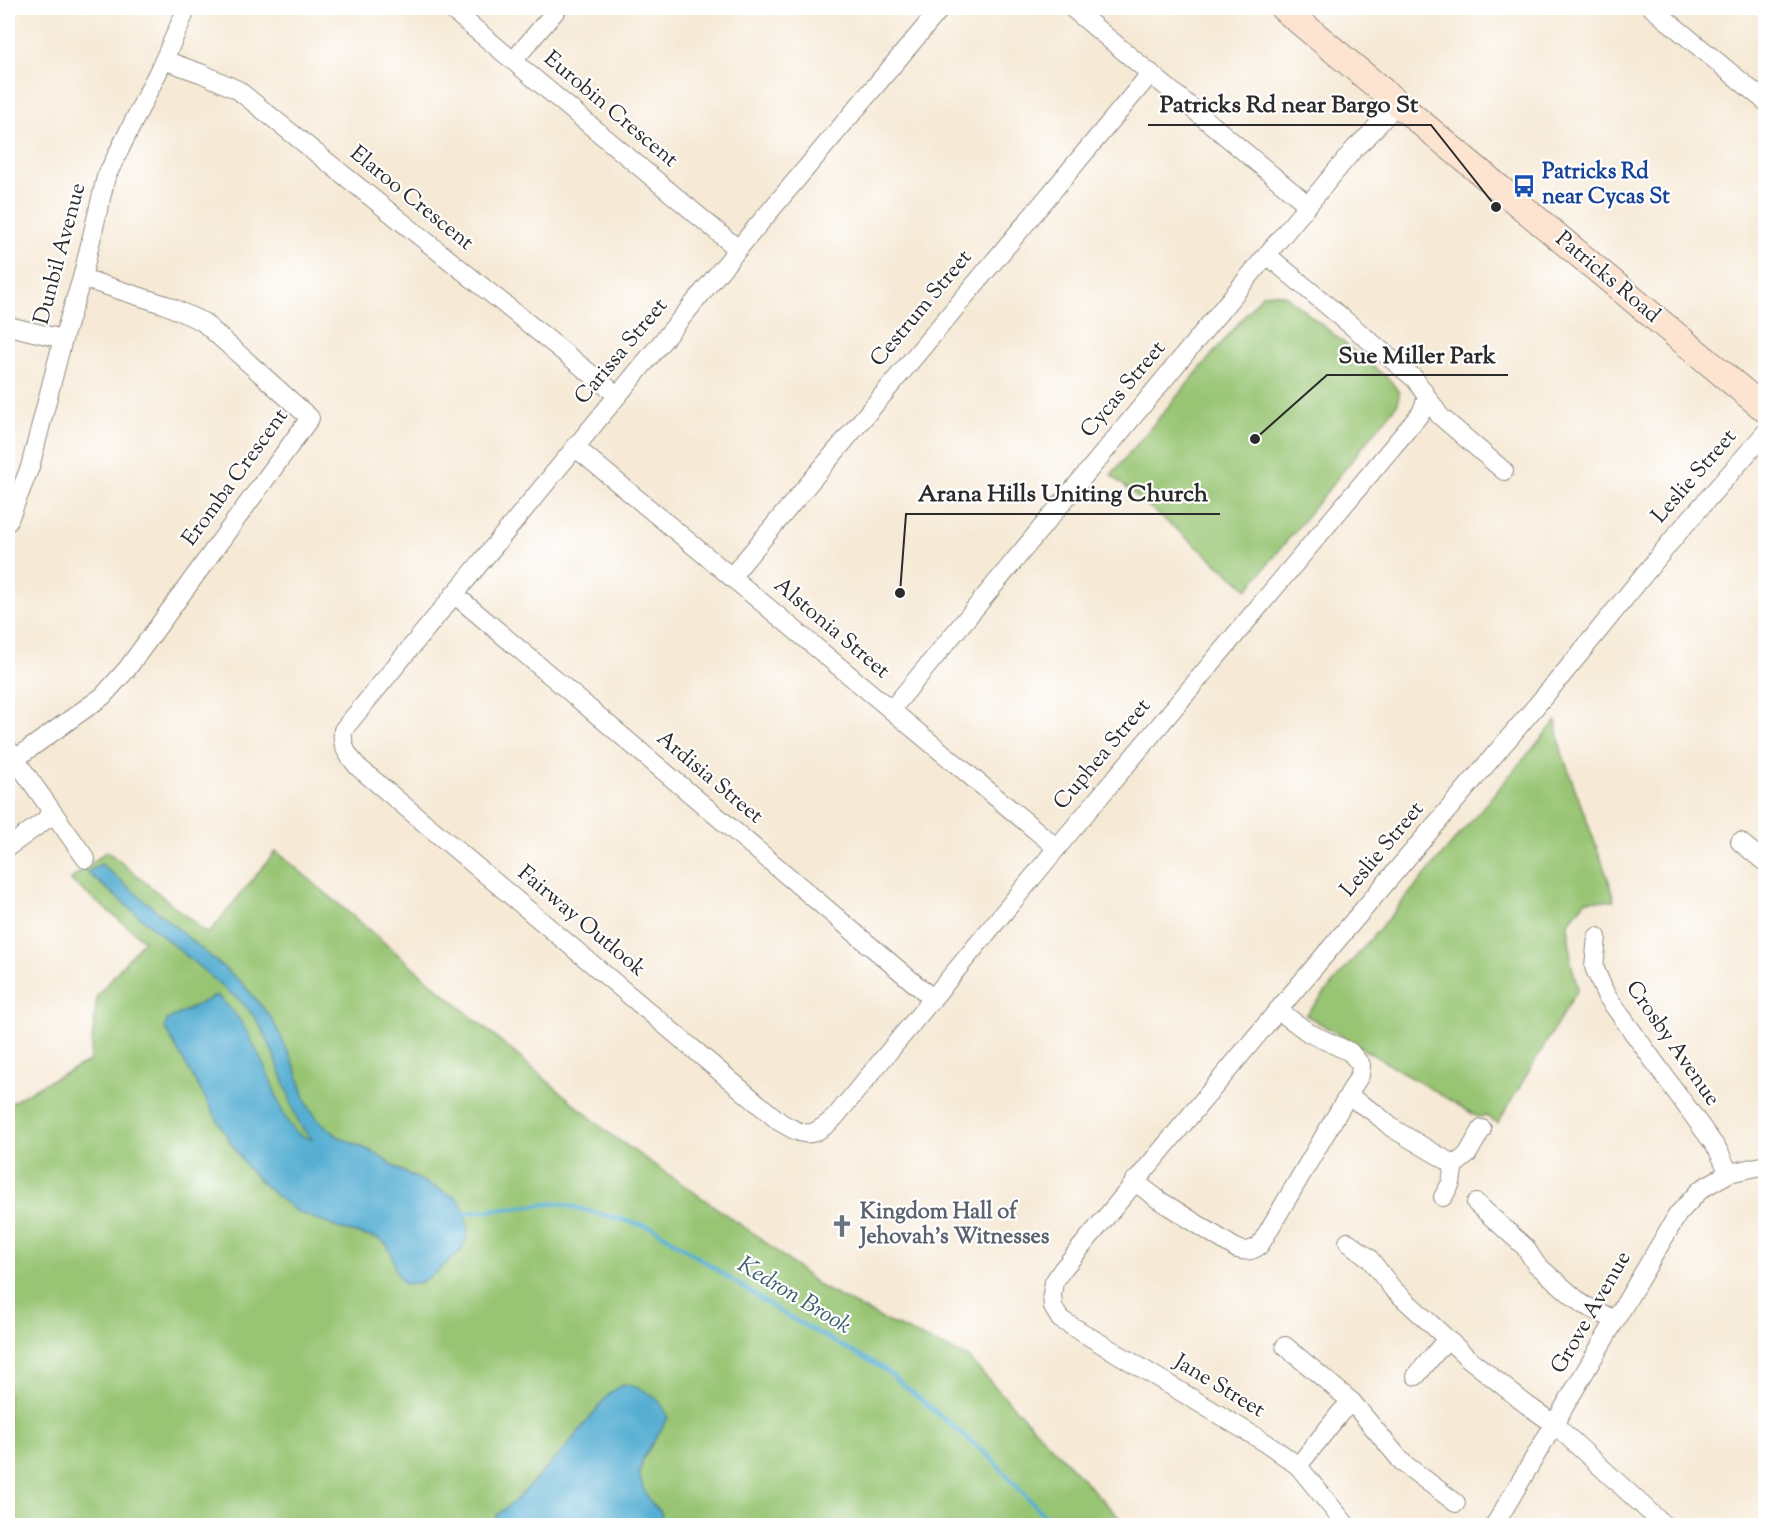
<svg xmlns="http://www.w3.org/2000/svg" width="1773" height="1533" font-family="'Sorts Mill Goudy',serif">
	<style>
		.green { fill: #98c573; stroke: #62784f; stroke-width: 1.5 }
		.water { fill: #56afd3; stroke: #406d7f; stroke-width: 1.5 }
		.lines { fill: none; stroke-linecap: round; stroke-linejoin: round }
		.stream { stroke: #56afd3; stroke-width: 4.5 }
		.street-casing { stroke: #908a80; stroke-width: 20 }
		.secondary-casing { stroke: #908a80; stroke-width: 28 }
		.street { stroke: #fff; stroke-width: 18 }
		.secondary { stroke: #fde4d1; stroke-width: 26 }
		.labels { text-anchor: middle; dominant-baseline: central; stroke-width: 4.5; stroke-linejoin: round; paint-order: stroke }
		.street-label { font-size: 22px; fill: #2b2b2b; stroke: #fff }
		.transit-label { font-size: 22px; font-weight: bold; fill: #164399; stroke: #fff; text-anchor: start }
		.worship-label { font-size: 22px; font-weight: bold; fill: #5b616d; stroke: #fff; text-anchor: start }
		.water-label { font-size: 24px; font-style: italic; fill: #3c606e; stroke: #fff }
		.leader { fill: none; stroke: #2b2b2b; stroke-width: 2 }
		.callout-dot { fill: #2b2b2b; stroke: #fff; stroke-width: 2 }
		.callout-label { font-size: 24px; text-anchor: middle; font-weight: bold; fill: #2b2b2b; stroke: #fff; stroke-width: 4.5; stroke-linejoin: round; paint-order: stroke }
	</style>
	<rect width="100%" height="100%" fill="#fff"/>
	<filter id="ink" filterUnits="userSpaceOnUse"><feTurbulence type="fractalNoise" baseFrequency=".0167" numOctaves="2"/><feDisplacementMap in="SourceGraphic" scale="12" xChannelSelector="R" yChannelSelector="G"/><feConvolveMatrix kernelMatrix="1 2 1 2 8 2 1 2 1" color-interpolation-filters="sRGB"/></filter>
	<filter id="wash" filterUnits="userSpaceOnUse"><feTurbulence type="fractalNoise" baseFrequency=".008" numOctaves="4" result="noise"/><feDisplacementMap in="SourceGraphic" scale="24" xChannelSelector="R" yChannelSelector="G"/><feGaussianBlur stdDeviation="1.35" result="paint"/><feColorMatrix in="noise" values="0 0 0 0 0 0 0 0 0 0 0 0 0 0 0 0 0 1.4 0 .05"/><feComposite in="paint" operator="in"/></filter>
	<g filter="url(#wash)">
		<rect width="100%" height="100%" fill="#f6e9d5"/>
		<g class="green">
			<polygon points="1275,293 1286,296 1391,381 1399,393 1398,403 1248,589 1111,475 1263,294"/>
			<polygon points="1556,721 1562,753 1610,884 1614,901 1586,900 1568,923 1571,962 1578,989 1498,1123 1486,1116 1478,1117 1306,1015"/>
			<polygon points="107,851 208,934 276,851 610,1134 760,1238 821,1287 886,1321 967,1357 1126,1525 8,1526 8,1105 39,1086 90,1061 97,996 144,940 70,880"/>
		</g>
		<g class="water">
			<path d="M 101,864 L 243,984 L 272,1019 L 294,1064 L 307,1104 L 318,1120 L 339,1137 L 373,1152 L 400,1170 L 458,1199 L 466,1213 L 468,1233 L 462,1250 L 433,1275 L 419,1283 L 404,1284 L 396,1272 L 392,1255 L 386,1244 L 379,1239 L 340,1229 L 296,1211 L 269,1190 L 248,1169 L 229,1140 L 165,1028 L 167,1020 L 217,995 C 226,1005 238,1015 244,1027 C 253,1043 262,1060 269,1077 C 279,1098 284,1136 312,1139 C 309,1136 305,1133 303,1129 C 294,1118 292,1103 287,1090 C 274,1054 262,1014 229,992 L 87,872 Z"/>
			<path d="M 622,1384 C 643,1387 662,1397 668,1418 L 643,1459 L 639,1473 L 643,1488 L 652,1504 L 661,1512 L 663,1525 L 492,1525 L 497,1515 L 517,1499 L 562,1452 L 608,1395 Z"/>
		</g>
		<g class="lines">
			<polyline class="stream" points="466,1213 558,1203 654,1228 780,1312 884,1369 990,1457 1054,1526"/>
		</g>
	</g>
	<g filter="url(#ink)">
		<g class="lines">
			<g class="street-casing">
				<g id="street">
					<polyline points="450,8 738,249"/>
					<path d="M 941,8 L 748,237 L 343,730 C 341,747 348,755 358,767 L 780,1122 C 807,1138 812,1138 835,1117 L 1066,837 L 1421,413 L 1427,398"/>
					<polyline points="1072,8 1308,205"/>
					<polyline points="1652,8 1766,102"/>
					<polyline points="164,60 203,74 238,90 617,395"/>
					<polyline points="514,60 558,8"/>
					<polyline points="1267,255 1415,379 1440,416 1504,471"/>
					<polyline points="8,326 63,339"/>
					<polyline points="575,447 1057,848"/>
					<polyline points="8,522 30,467 63,339 82,278 106,177 164,60 187,8"/>
					<polyline points="731,577 1151,73"/>
					<polyline points="454,594 932,998"/>
					<polyline points="891,710 1355,148 1370,134 1397,103"/>
					<polyline points="8,749 86,859"/>
					<polyline points="15,759 103,696 127,669 310,418 203,322 166,305 82,278"/>
					<polyline points="1740,842 1766,863"/>
					<polyline points="8,847 47,819 50,809"/>
					<polyline points="1597,937 1594,967 1606,995 1718,1150 1729,1173"/>
					<polyline points="1348,1096 1375,1113 1392,1128 1451,1163 1457,1163 1467,1155 1482,1129"/>
					<path d="M 1134,1181 L 1159,1200 L 1237,1249 C 1247,1252 1252,1251 1260,1245 L 1360,1075 L 1361,1065 L 1350,1052 L 1309,1033 L 1278,1010"/>
					<polyline points="1443,1197 1451,1183 1454,1163"/>
					<polyline points="1476,1203 1525,1247 1536,1264 1582,1304 1615,1320"/>
					<polyline points="1348,1242 1369,1258 1393,1289 1468,1358 1527,1405 1554,1424 1665,1526"/>
					<polyline points="1285,1346 1352,1402 1403,1463 1456,1503"/>
					<polyline points="1416,1376 1447,1339"/>
					<polyline points="1298,1466 1341,1412 1352,1402"/>
					<polyline points="1347,1526 1298,1466 1271,1446 1060,1319 1053,1307 1052,1294 1054,1282 1062,1270 1278,1010 1564,673 1677,534 1766,432"/>
					<polyline points="1494,1526 1678,1214 1701,1189 1729,1173 1766,1165"/>
				</g>
			</g>
			<g class="secondary-casing">
				<polyline id="secondary" points="1283,8 1766,410"/>
			</g>
			<use href="#street" class="street"/>
			<use href="#secondary" class="secondary"/>
		</g>
	</g>
	<defs>
		<g id="bus-bare" transform="scale(1.8)"><path d="M-5-6H5V4H4V6H2V4H-2V6H-4V4H-5ZM-3.5-4V0h7V-4ZM-3.5 1.2v1.5H-2V1.2ZM2 1.2v1.5H3.5V1.2Z" fill="#1a4fb4" stroke="#fff" stroke-width="2.5" paint-order="stroke"/></g>
		<g id="church-bare" transform="scale(1.8)"><path d="M-1.2-6h2.4v3.5h3.3v2.4h-3.3V6h-2.4V-.1h-3.3v-2.4h3.3Z" fill="#6b7280" stroke="#fff" stroke-width="2.5" paint-order="stroke"/></g>
	</defs>
	<g fill-rule="evenodd">
		<use href="#bus-bare" x="1524" y="186"/>
		<use href="#church-bare" x="842" y="1226"/>
	</g>
	<g class="labels">
		<g class="street-label">
			<text transform="translate(610 110) rotate(40)">Eurobin Crescent</text>
			<text transform="translate(411 199) rotate(39)">Elaroo Crescent</text>
			<text transform="translate(61 254) rotate(-75)">Dunbil Avenue</text>
			<text transform="translate(1607 278) rotate(40)">Patricks Road</text>
			<text transform="translate(922 309) rotate(-50)">Cestrum Street</text>
			<text transform="translate(622 352) rotate(-50)">Carissa Street</text>
			<text transform="translate(1124 390) rotate(-50)">Cycas Street</text>
			<text transform="translate(1695 477) rotate(-49)">Leslie Street</text>
			<text transform="translate(236 478) rotate(-54)">Eromba Crescent</text>
			<text transform="translate(831 629) rotate(40)">Alstonia Street</text>
			<text transform="translate(1103 755) rotate(-50)">Cuphea Street</text>
			<text transform="translate(709 778) rotate(40)">Ardisia Street</text>
			<text transform="translate(1383 850) rotate(-50)">Leslie Street</text>
			<text transform="translate(581 922) rotate(40)">Fairway Outlook</text>
			<text transform="translate(1672 1044) rotate(55)">Crosby Avenue</text>
			<text transform="translate(1592 1313) rotate(-60)">Grove Avenue</text>
			<text transform="translate(1219 1387) rotate(31)">Jane Street</text>
		</g>
		<g class="transit-label">
			<text x="1542" y="173">Patricks Rd<tspan x="1542" dy="25">near Cycas St</tspan></text>
		</g>
		<g class="worship-label">
			<text x="860" y="1213">Kingdom Hall of<tspan x="860" dy="25">Jehovah's Witnesses</tspan></text>
		</g>
		<g class="water-label">
			<text transform="translate(794 1296) rotate(31)">Kedron Brook</text>
		</g>
	</g>
	<path class="leader" d="M1496 207L1431 125H1148M1255 439L1327 375H1508M900 593L906 514H1220"/>
	<g class="callout-dot">
		<circle cx="1496" cy="207" r="6"/>
		<circle cx="1255" cy="439" r="6"/>
		<circle cx="900" cy="593" r="6"/>
	</g>
	<g class="callout-label">
		<text x="1289" y="112">Patricks Rd near Bargo St</text>
		<text x="1417" y="363">Sue Miller Park</text>
		<text x="1063" y="501">Arana Hills Uniting Church</text>
	</g>
	<rect width="1773" height="1533" fill="none" stroke="#fff" stroke-width="30"/>
</svg>
